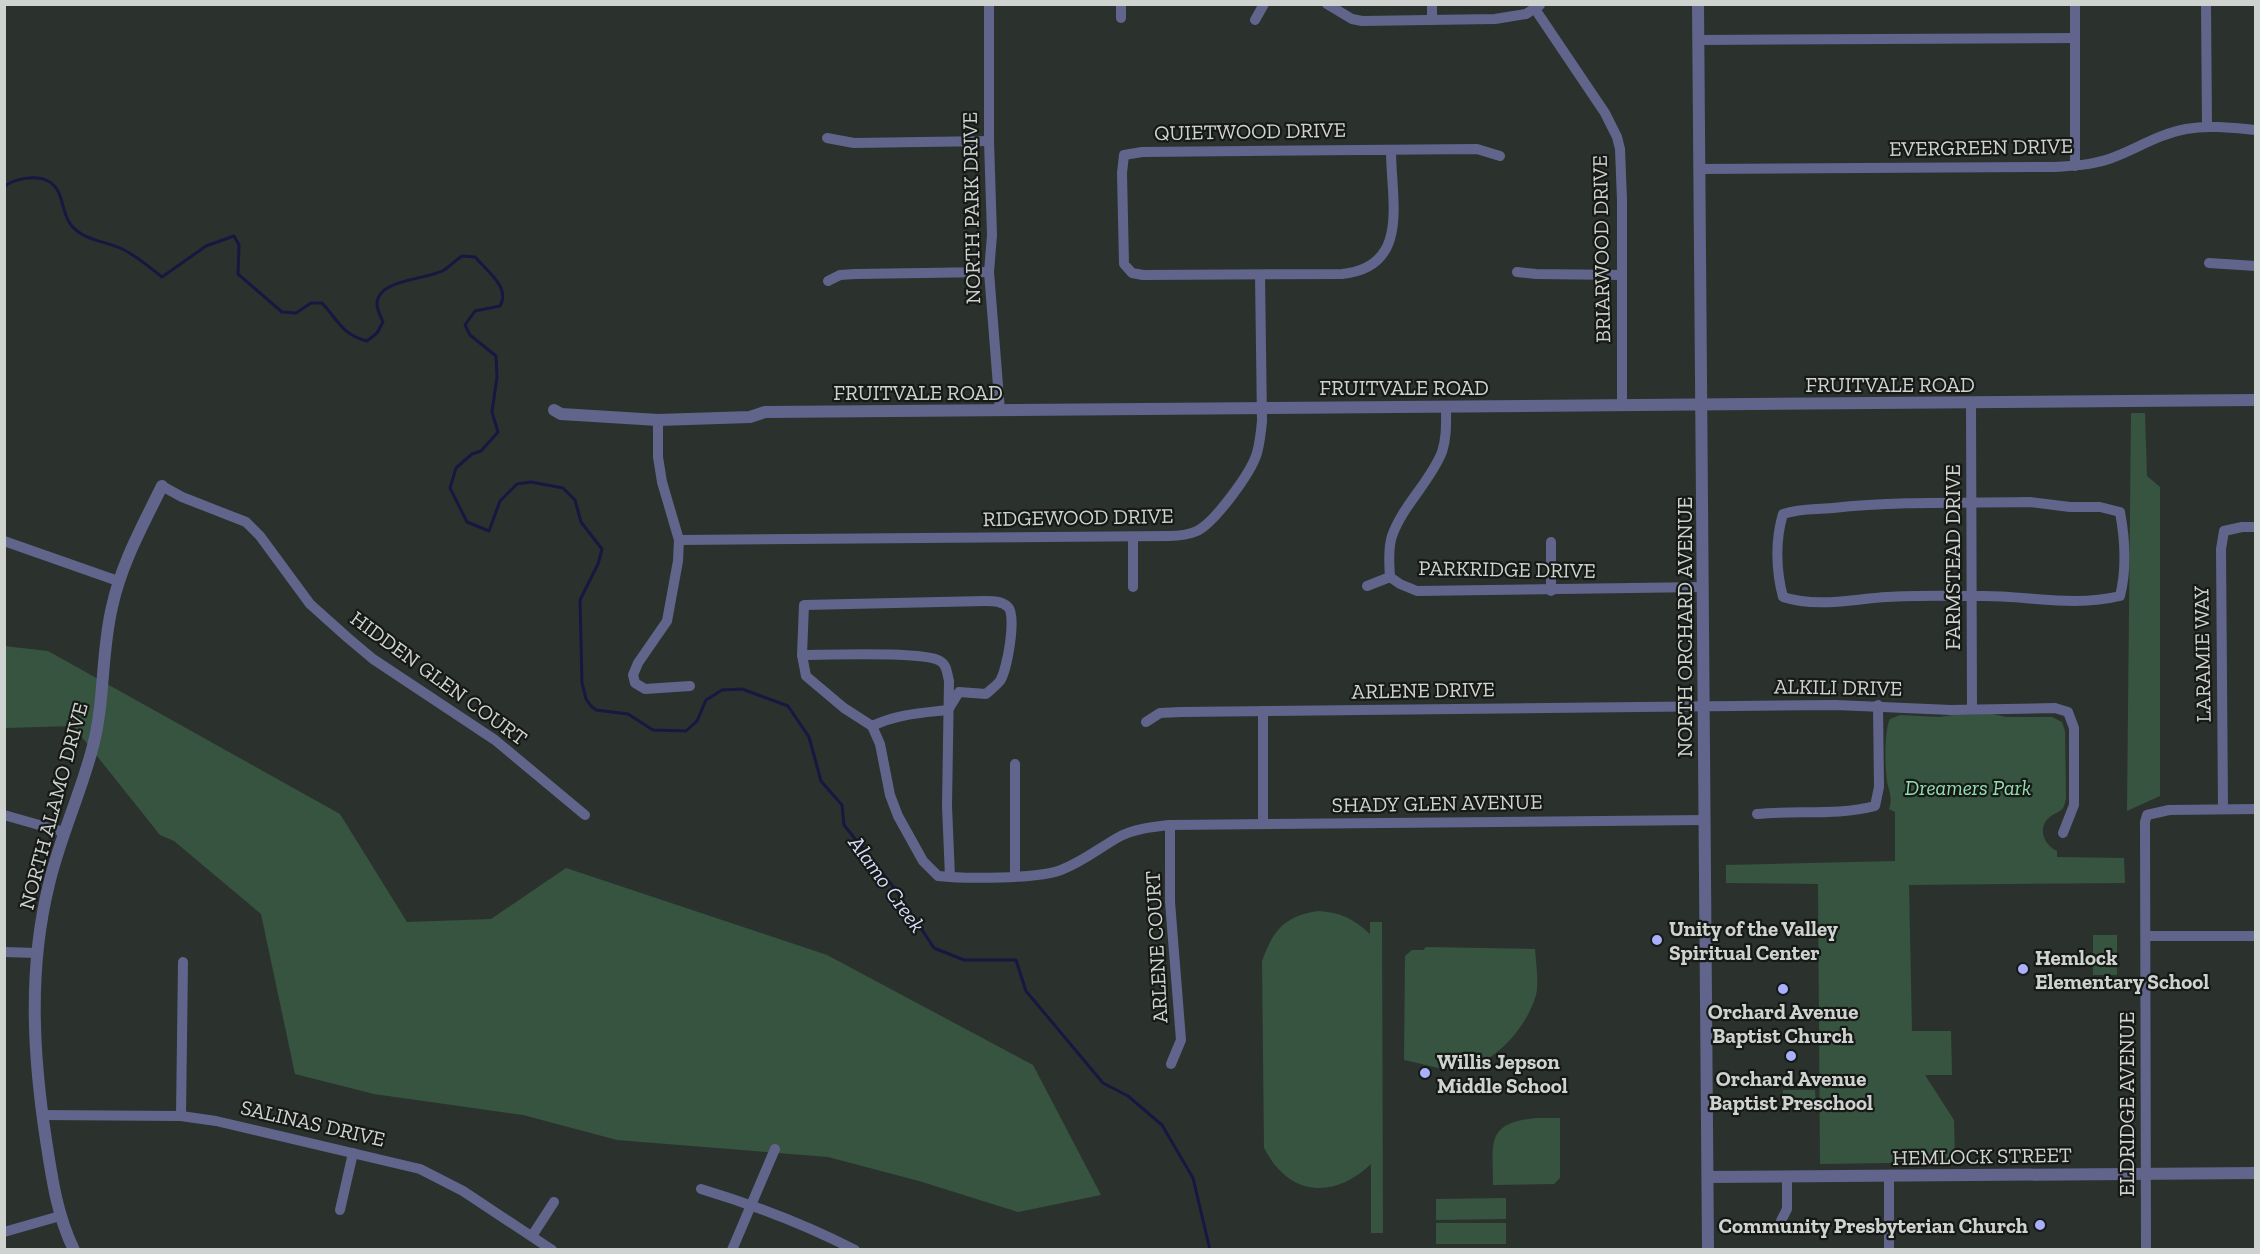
<svg xmlns="http://www.w3.org/2000/svg" width="2260" height="1254" font-family="'Zilla Slab',serif">
	<style>
		.green { fill: #365440 }
		.lines { fill: none; stroke-linecap: round; stroke-linejoin: round }
		.stream { stroke: #181741; stroke-width: 3 }
		.minor { stroke: #61658c; stroke-width: 10 }
		.tertiary { stroke: #61658c; stroke-width: 12 }
		.poi-dot { fill: #a9b0fc; stroke: #161916; stroke-width: 2 }
		.labels { text-anchor: middle; dominant-baseline: central; stroke-width: 4.5; stroke-linejoin: round; paint-order: stroke }
		.street-label { font-size: 21px; fill: #cfd3d0; stroke: #161916 }
		.park-label { font-size: 21px; font-style: italic; fill: #91e0ad; stroke: #161916 }
		.poi-label { font-size: 21px; font-weight: bold; fill: #cfd3d0; stroke: #161916; text-anchor: start }
		.water-label { font-size: 22px; font-style: italic; fill: #d8dcfb; stroke: #161916 }
	</style>
	<rect width="100%" height="100%" fill="#2b322d"/>
	<g class="green">
		<polygon points="2131,413 2145,413 2147,476 2160,487 2160,796 2127,811"/>
		<polygon points="4,646 48,651 340,814 407,922 491,919 566,868 827,955 1033,1065 1101,1195 1018,1212 919,1181 828,1157 617,1140 523,1115 374,1094 295,1074 261,914 174,841 160,835 73,726 5,728"/>
		<path d="M 1992,714 L 2006,717 L 2052,717 L 2062,722 L 2065,731 L 2066,798 C 2065,801 2065,805 2063,808 C 2060,812 2055,813 2051,816 C 2036,827 2044,845 2057,851 L 2057,857 L 2124,858 L 2125,883 L 1909,885 L 1912,1031 L 1951,1031 L 1952,1075 L 1925,1075 L 1954,1120 L 1955,1162 L 1820,1164 L 1818,884 L 1726,883 L 1726,865 L 1895,861 L 1895,812 L 1889,809 C 1893,797 1889,792 1887,781 C 1885,768 1884,730 1890,719 L 1900,715 L 1939,717 L 1953,715 Z"/>
		<path d="M 1318,911 C 1340,912 1354,919 1370,934 L 1370,922 L 1382,922 L 1383,1233 L 1371,1233 L 1371,1164 C 1333,1200 1289,1196 1264,1148 L 1262,961 C 1273,930 1285,916 1318,911 Z"/>
		<rect x="2093" y="935" width="24" height="40"/>
		<path d="M 1426,947 L 1535,949 C 1536,963 1539,982 1536,995 C 1527,1028 1490,1070 1454,1070 C 1438,1069 1420,1063 1404,1060 L 1405,956 L 1412,950 L 1423,950 Z"/>
		<polygon points="1783,1090 1815,1090 1816,1105 1783,1106"/>
		<path d="M 1536,1118 L 1560,1118 L 1560,1178 L 1554,1184 L 1493,1185 C 1493,1143 1485,1123 1536,1118 Z"/>
		<polygon points="1506,1198 1506,1219 1436,1220 1436,1199"/>
		<rect x="1436" y="1223" width="70" height="21"/>
	</g>
	<g class="lines">
		<path class="stream" d="M 4,187 C 14,178 37,175 48,181 C 65,190 60,211 71,225 C 83,240 104,241 120,248 C 136,255 149,267 162,277 L 206,246 L 234,236 L 239,245 L 238,274 L 282,312 L 296,313 L 311,303 L 322,303 C 338,320 342,335 367,341 L 377,333 L 383,322 C 381,317 377,310 377,304 C 377,279 427,280 444,270 C 450,266 456,260 462,256 L 475,257 C 487,271 511,288 500,306 L 475,311 L 465,325 L 470,335 L 496,356 L 497,377 L 492,412 L 498,432 L 481,451 L 472,454 L 456,468 L 450,488 L 467,522 L 489,531 L 500,501 L 517,484 L 531,482 L 563,488 L 575,500 L 581,522 L 602,549 L 598,564 L 580,600 L 582,683 L 586,699 L 591,706 L 596,710 L 628,714 L 653,730 L 686,731 L 697,721 L 706,700 L 722,690 L 742,689 L 788,706 L 809,737 L 821,781 L 842,805 L 844,825 L 895,889 L 934,948 L 964,960 L 1016,960 L 1026,991 L 1103,1083 L 1128,1096 L 1162,1125 L 1193,1178 L 1210,1250"/>
		<g class="minor">
			<polyline points="989,4 989,141 992,235 989,272 1000,411"/>
			<polyline points="1121,4 1121,18"/>
			<polyline points="1327,4 1352,19 1362,21 1495,19 1526,14 1540,5"/>
			<polyline points="1432,4 1432,20"/>
			<polyline points="2075,4 2075,166"/>
			<polyline points="2206,4 2207,127"/>
			<polyline points="1535,9 1605,113 1617,137 1620,149 1622,200 1622,405"/>
			<polyline points="1255,20 1264,4"/>
			<polyline points="1698,40 2075,38"/>
			<polyline points="827,138 854,143 989,141"/>
			<path d="M 1391,151 C 1391,200 1411,267 1342,274 L 1143,275 L 1132,273 L 1124,264 L 1122,173 L 1124,155 L 1142,152 L 1477,149 L 1500,156"/>
			<path d="M 1700,169 L 2054,167 C 2073,166 2091,165 2109,159 C 2135,150 2158,134 2186,129 C 2209,125 2233,128 2256,130"/>
			<polyline points="2209,263 2256,266"/>
			<polyline points="1517,272 1536,274 1621,275"/>
			<polyline points="828,281 840,275 855,274 989,272"/>
			<polyline points="1971,403 1972,709"/>
			<path d="M 1446,406 C 1446,422 1447,437 1442,452 C 1430,482 1403,505 1392,536 C 1388,548 1389,564 1390,577 L 1400,584 L 1417,591 L 1703,587"/>
			<polyline points="658,420 658,457 662,482 679,540 678,561 667,621 638,663 633,675 635,683 645,689 690,686"/>
			<polyline points="162,486 182,497 246,522 260,536 310,604 348,638 373,659 495,740 585,815"/>
			<path d="M 2030,502 L 2070,507 L 2100,507 L 2120,512 C 2125,539 2127,568 2120,596 C 2075,607 2029,596 1984,596 C 1952,596 1919,595 1887,597 C 1853,599 1817,608 1783,597 C 1776,571 1775,540 1783,514 C 1803,508 1813,510 1833,508 C 1898,501 1965,503 2030,502 Z"/>
			<polyline points="1133,537 1133,587"/>
			<path d="M 679,540 L 1169,536 C 1179,536 1188,535 1197,531 C 1215,522 1251,473 1257,453 C 1260,442 1261,432 1262,421 L 1260,275"/>
			<polyline points="4,541 118,581"/>
			<polyline points="1551,542 1551,591"/>
			<polyline points="1367,586 1390,577"/>
			<path d="M 802,655 L 804,605 L 985,601 C 993,601 1002,601 1008,607 C 1017,616 1007,670 1000,681 C 996,686 990,690 986,694 L 959,692 L 948,710 C 921,713 897,714 872,726"/>
			<polyline points="1263,711 1263,824"/>
			<polyline points="1146,722 1160,713 1181,712 1836,705 1951,710 2055,708 2068,712 2074,728 2074,805 2063,833"/>
			<polyline points="1015,764 1015,876"/>
			<polyline points="2223,809 2221,549 2224,531 2242,527 2256,527"/>
			<path d="M 1757,814 C 1796,810 1837,816 1875,806 L 1879,787 L 1878,705"/>
			<polyline points="4,815 64,832"/>
			<polyline points="1170,825 1170,902 1181,1040 1171,1064"/>
			<path d="M 950,877 L 947,806 L 949,681 C 947,673 947,665 940,661 C 926,651 825,655 802,655 L 806,676 L 844,708 L 872,726 L 880,744 L 890,795 L 898,816 L 923,861 L 938,876 C 965,879 1037,879 1061,870 C 1082,862 1098,849 1117,838 C 1133,829 1152,827 1170,825 L 1705,820"/>
			<polyline points="2146,936 2256,936"/>
			<polyline points="4,952 37,953"/>
			<polyline points="42,1115 181,1116 216,1121 420,1169 463,1191 552,1250"/>
			<polyline points="181,1116 183,962"/>
			<polyline points="1889,1176 1889,1250"/>
			<path d="M 701,1189 C 754,1205 806,1225 855,1250"/>
			<polyline points="340,1210 353,1153"/>
			<polyline points="1781,1221 1787,1209 1787,1177"/>
			<polyline points="4,1232 60,1216"/>
			<polyline points="532,1236 554,1202"/>
			<polyline points="732,1250 775,1149"/>
			<polyline points="2146,1250 2145,822 2147,815 2169,810 2256,809"/>
		</g>
		<g class="tertiary">
			<polyline points="1698,4 1708,1250"/>
			<polyline points="554,410 561,414 658,420 750,417 765,412 2256,400"/>
			<polyline points="1708,1177 2256,1173"/>
			<path d="M 74,1250 C 57,1215 52,1179 46,1140 C 33,1055 28,969 49,884 C 60,837 81,793 93,746 C 105,700 101,653 112,607 C 121,564 143,525 162,486"/>
		</g>
	</g>
	<g class="poi-dot">
		<circle cx="1657" cy="940" r="6"/>
		<circle cx="2023" cy="969" r="6"/>
		<circle cx="1783" cy="989" r="6"/>
		<circle cx="1791" cy="1056" r="6"/>
		<circle cx="1425" cy="1073" r="6"/>
		<circle cx="2040" cy="1225" r="6"/>
	</g>
	<g class="labels">
		<g class="street-label">
			<text transform="translate(1250 131) rotate(-1)">QUIETWOOD DRIVE</text>
			<text transform="translate(1981 147) rotate(-1)">EVERGREEN DRIVE</text>
			<text transform="translate(971 208) rotate(-91)">NORTH PARK DRIVE</text>
			<text transform="translate(1601 249) rotate(-91)">BRIARWOOD DRIVE</text>
			<text x="1890" y="384">FRUITVALE ROAD</text>
			<text x="1404" y="387">FRUITVALE ROAD</text>
			<text x="918" y="392">FRUITVALE ROAD</text>
			<text transform="translate(1078 517) rotate(-1)">RIDGEWOOD DRIVE</text>
			<text transform="translate(1952 557) rotate(-90)">FARMSTEAD DRIVE</text>
			<text transform="translate(1507 569) rotate(1)">PARKRIDGE DRIVE</text>
			<text transform="translate(1684 627) rotate(-90)">NORTH ORCHARD AVENUE</text>
			<text transform="translate(2202 654) rotate(-91)">LARAMIE WAY</text>
			<text transform="translate(439 678) rotate(36)">HIDDEN GLEN COURT</text>
			<text transform="translate(1838 687) rotate(1)">ALKILI DRIVE</text>
			<text transform="translate(1423 690) rotate(-1)">ARLENE DRIVE</text>
			<text transform="translate(1437 803) rotate(-1)">SHADY GLEN AVENUE</text>
			<text transform="translate(53 806) rotate(-75)">NORTH ALAMO DRIVE</text>
			<text transform="translate(1156 947) rotate(-93)">ARLENE COURT</text>
			<text transform="translate(2126 1104) rotate(-90)">ELDRIDGE AVENUE</text>
			<text transform="translate(313 1123) rotate(13)">SALINAS DRIVE</text>
			<text transform="translate(1982 1156) rotate(-1)">HEMLOCK STREET</text>
		</g>
		<g class="park-label">
			<text x="1968" y="787">Dreamers Park</text>
		</g>
		<g class="poi-label">
			<text x="1669" y="928">Unity of the Valley<tspan x="1669" dy="24">Spiritual Center</tspan></text>
			<text x="2035" y="957">Hemlock<tspan x="2035" dy="24">Elementary School</tspan></text>
			<text x="1783" y="1011" text-anchor="middle">Orchard Avenue<tspan x="1783" dy="24">Baptist Church</tspan></text>
			<text x="1437" y="1061">Willis Jepson<tspan x="1437" dy="24">Middle School</tspan></text>
			<text x="1791" y="1078" text-anchor="middle">Orchard Avenue<tspan x="1791" dy="24">Baptist Preschool</tspan></text>
			<text x="2028" y="1225" text-anchor="end">Community Presbyterian Church</text>
		</g>
		<g class="water-label">
			<text transform="translate(887 884) rotate(54)">Alamo Creek</text>
		</g>
	</g>
	<rect width="2260" height="1254" fill="none" stroke="#cfd3d0" stroke-width="12"/>
</svg>
